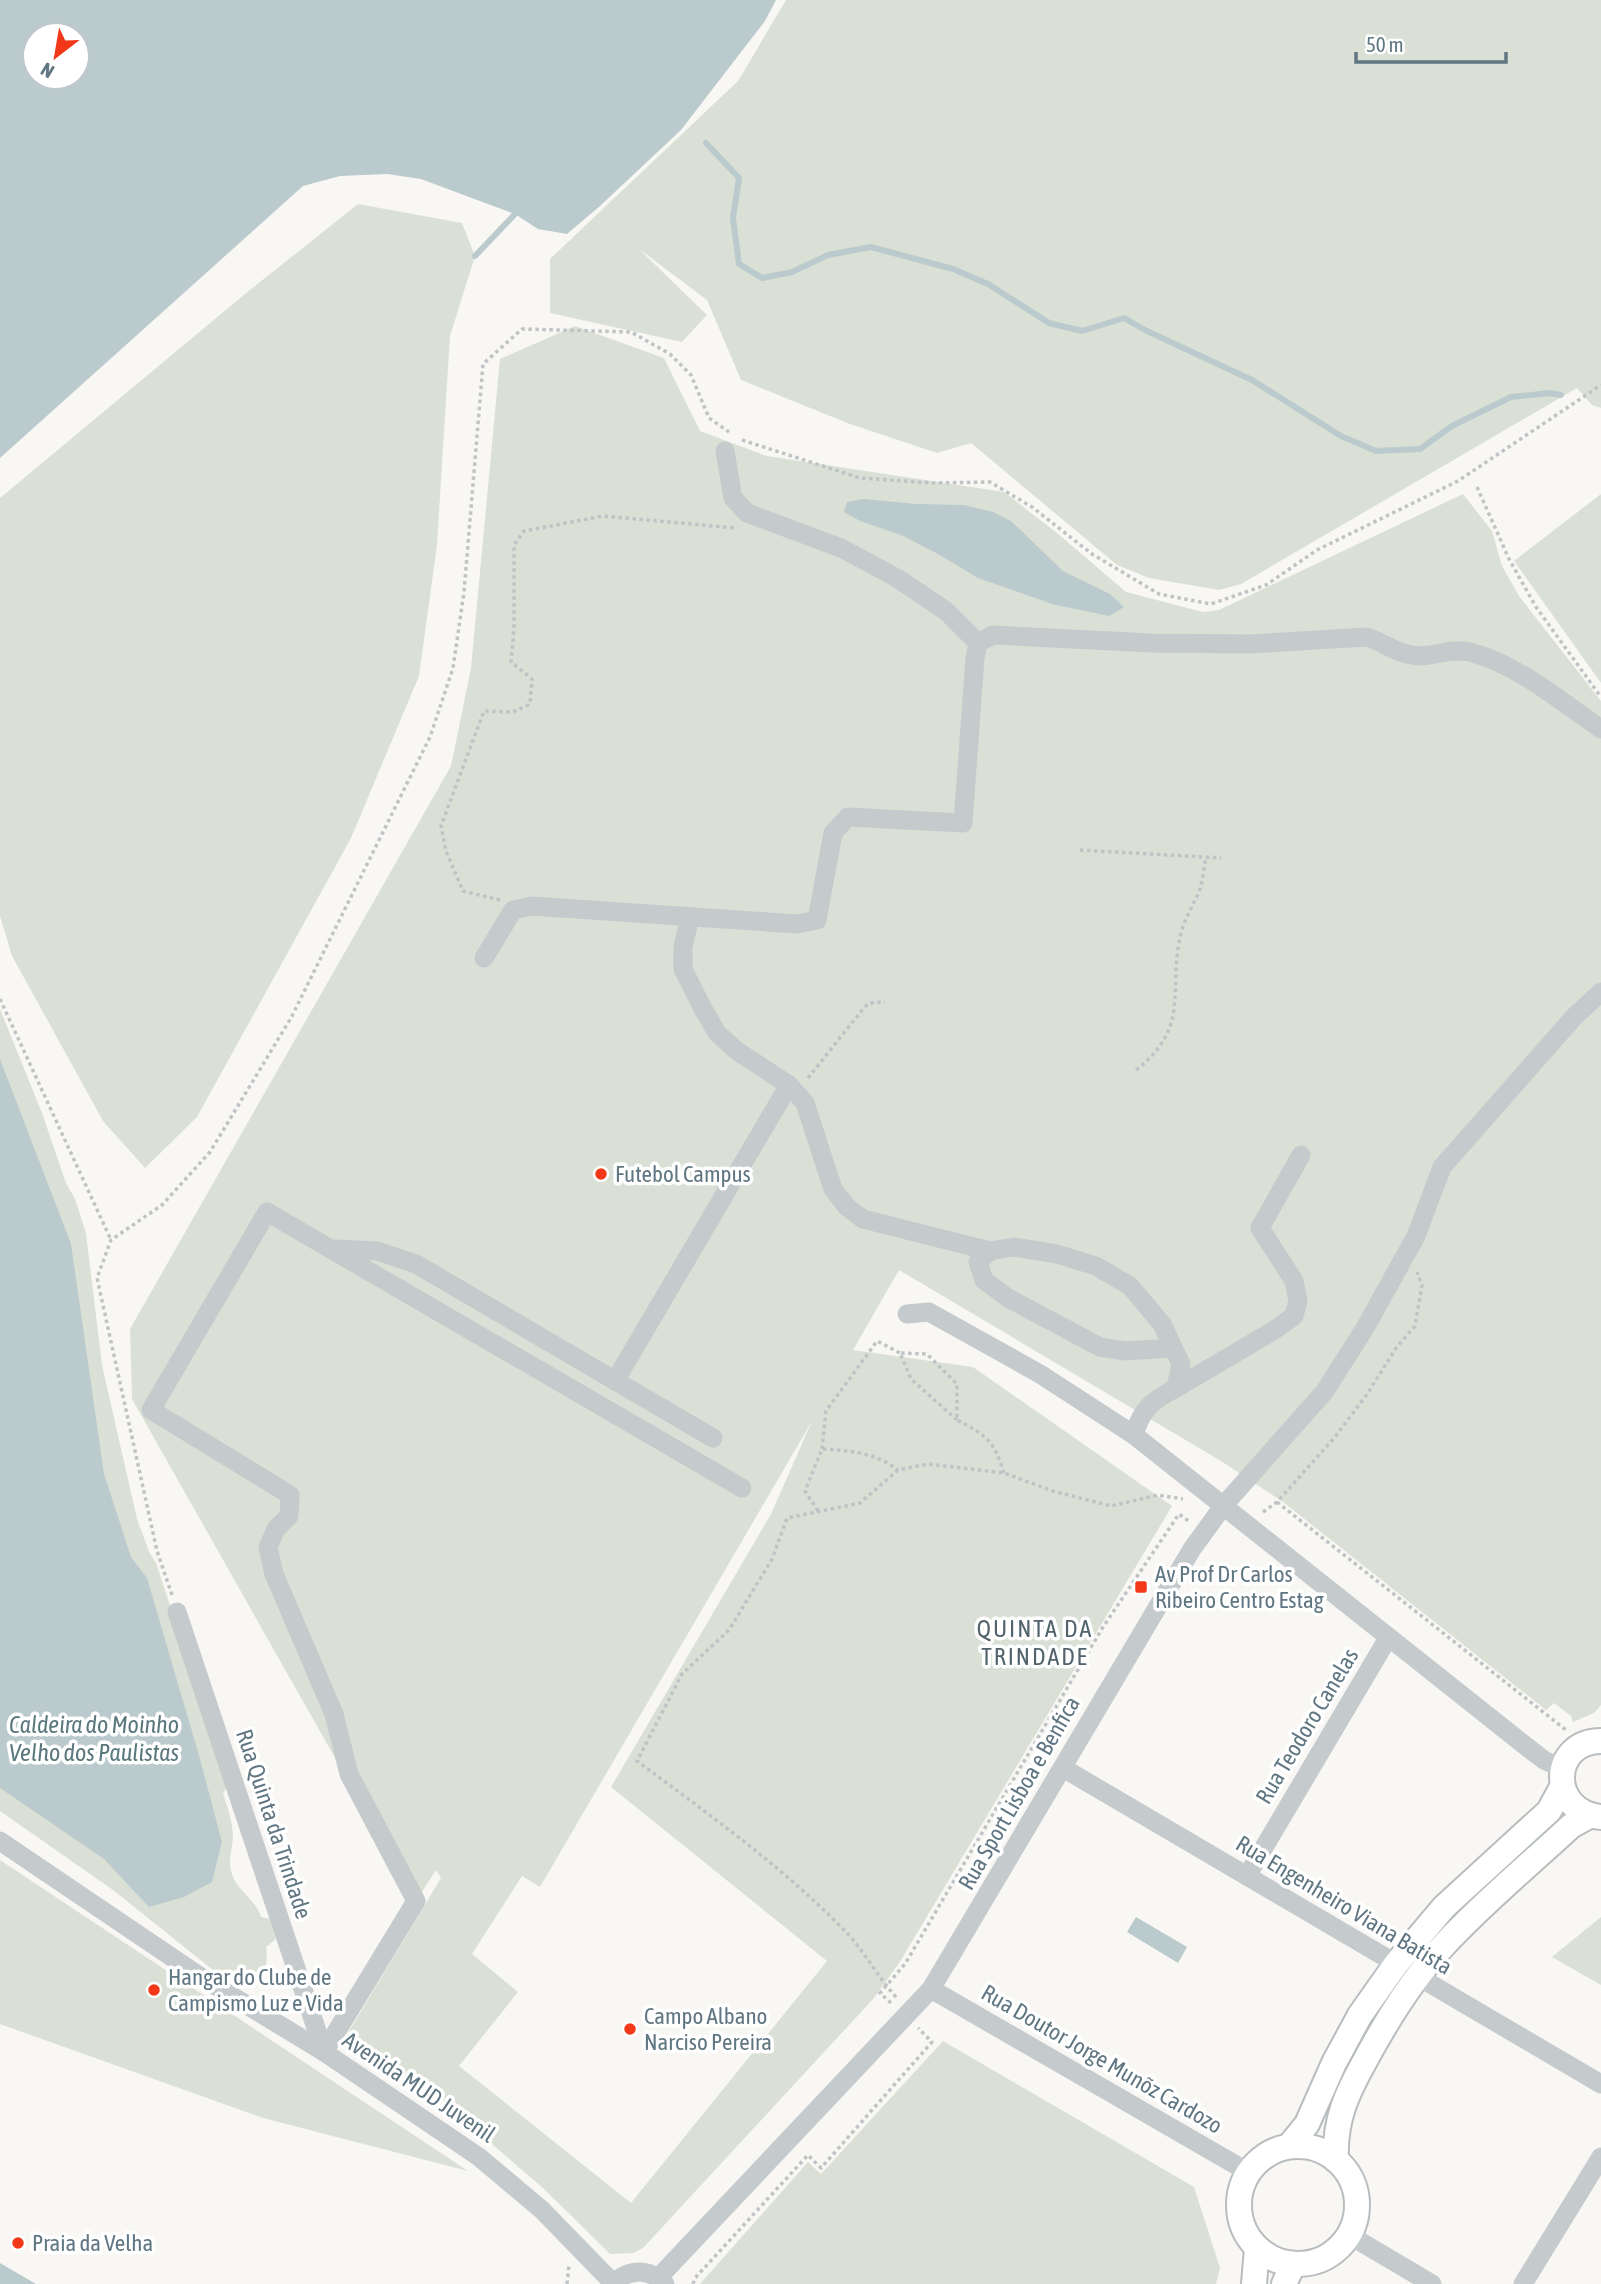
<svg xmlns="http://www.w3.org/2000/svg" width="1601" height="2284" font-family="'Asap Condensed',sans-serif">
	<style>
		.green { fill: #dae0d5; fill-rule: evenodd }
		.water { fill: #bbcacd; fill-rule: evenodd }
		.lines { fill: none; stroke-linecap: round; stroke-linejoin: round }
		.stream { stroke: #bbcacd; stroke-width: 6 }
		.major-casing { stroke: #b8bdc0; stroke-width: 28 }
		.path { stroke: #c0c3c5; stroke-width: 3.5; stroke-dasharray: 3.5 3.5; stroke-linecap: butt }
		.minor { stroke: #c5cacd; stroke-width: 19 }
		.major { stroke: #fff; stroke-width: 24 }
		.poi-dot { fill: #f33719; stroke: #fff; stroke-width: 2.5 }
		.labels { text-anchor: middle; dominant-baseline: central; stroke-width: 7; stroke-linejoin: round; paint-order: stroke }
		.poi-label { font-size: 23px; fill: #607682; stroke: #fff; text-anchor: start }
		.street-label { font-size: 23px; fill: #607682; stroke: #fff }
		.neighbourhood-label { font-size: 24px; letter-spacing: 2px; fill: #52636d; stroke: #fff }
		.water-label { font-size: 24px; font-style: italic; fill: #5a777d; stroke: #fff }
	</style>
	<rect width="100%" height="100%" fill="#f8f7f4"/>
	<g class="green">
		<polygon points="786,0 1601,0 1601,408 1592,405 1577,388 1241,584 1219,590 1149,578 1117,565 971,443 937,453 850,424 741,380 707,300 639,249 707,315 682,342 550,313 550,259 738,81"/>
		<polygon points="358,204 462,223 475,256 450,336 437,545 419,676 351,838 197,1117 145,1168 103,1121 12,956 0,916 0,498 245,294"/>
		<path d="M 575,326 L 664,358 L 700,431 L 767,456 L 1004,492 L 1057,533 L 1126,592 L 1203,612 L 1219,610 L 1463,494 L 1492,531 L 1502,566 L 1519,596 L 1601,701 L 1601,1705 L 1594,1713 L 1573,1722 L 1571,1716 L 1554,1703 L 1546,1710 L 1283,1502 L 1221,1461 L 899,1270 L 853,1350 L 973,1367 L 1172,1506 L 901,1960 L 874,1998 L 644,2247 L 634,2253 L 610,2254 L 543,2188 L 443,2102 L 349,2031 L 441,1878 L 436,1870 L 416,1901 L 132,1399 L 130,1329 L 451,766 L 471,668 L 500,359 ZM 812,1421 L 771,1514 L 611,1787 L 827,1961 L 631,2203 L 459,2066 L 518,1992 L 472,1954 L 522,1876 L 540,1887 Z"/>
		<polygon points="1601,494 1601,683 1514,561"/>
		<path d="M 0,1009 L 42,1113 L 66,1183 L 75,1199 L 86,1233 L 102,1365 L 137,1519 L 150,1554 L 156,1563 L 229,1783 L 223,1794 C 228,1808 233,1823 233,1838 C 232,1849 228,1860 231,1871 C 235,1890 256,1899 261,1917 L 270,1919 L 276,1939 L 266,1947 C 271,1980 252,1989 223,1978 L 113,1890 L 0,1811 Z"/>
		<polygon points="0,1860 468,2171 263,2118 0,2024"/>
		<polygon points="1601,1917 1601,1985 1552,1957"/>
		<polygon points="943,2041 1194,2187 1220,2268 1216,2284 700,2284 808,2162 821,2174"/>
	</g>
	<g class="water">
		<path d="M 0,0 L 776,0 L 765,21 L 681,130 L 600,206 L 567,234 L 538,229 L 515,214 L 421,179 L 387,174 L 340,176 L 303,186 L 0,458 ZM 35,35 L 77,35 L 77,77 L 35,77 Z"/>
		<polygon points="863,499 917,504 964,505 993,512 1011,521 1063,571 1110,594 1124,607 1109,616 1052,604 978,578 938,554 901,535 860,521 844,512 847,502"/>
		<polygon points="0,1059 71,1244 104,1474 131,1557 147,1578 200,1759 222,1842 212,1882 184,1897 149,1907 104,1859 0,1788"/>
		<polygon points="1136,1917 1187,1947 1178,1963 1127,1932"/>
		<polygon points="0,2263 36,2284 0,2284"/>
	</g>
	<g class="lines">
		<g class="stream">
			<polyline points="706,143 739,178 733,218 739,264 762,278 792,272 828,255 871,247 953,269 988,284 1049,323 1082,331 1124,318 1147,331 1252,380 1341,436 1376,451 1420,449 1452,426 1511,397 1550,393 1561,395"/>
			<polyline points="475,256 515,214"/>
		</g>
		<g class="major-casing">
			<g id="major">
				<path d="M 1601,1741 C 1550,1741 1548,1812 1601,1817"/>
				<circle cx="1298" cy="2205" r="59"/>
				<polyline points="1289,2146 1307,2124 1334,2063 1360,2015 1396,1964 1444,1907 1549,1811 1562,1787"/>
				<path d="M 1336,2160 C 1334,2120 1347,2093 1366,2059 C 1388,2018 1413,1978 1445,1944 C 1484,1902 1529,1865 1571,1826 L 1589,1816"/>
				<polyline points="1254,2284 1257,2248"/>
				<polyline points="1284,2284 1293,2265"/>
			</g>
		</g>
		<g class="path">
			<polyline points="742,440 860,478 934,483 990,482 1032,507 1092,554 1159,594 1211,604 1266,585 1317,550 1458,481 1601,385"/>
			<polyline points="1477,487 1509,559 1536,607 1601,697"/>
			<polyline points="1080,850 1221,858"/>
			<polyline points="500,900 463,891 446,851 441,826 484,711 513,712 530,704 532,679 511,662 514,629 514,545 524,531 603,516 735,528"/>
			<polyline points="0,999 111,1240"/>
			<path d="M 1136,1070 C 1192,1026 1167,991 1181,933 C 1185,918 1194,904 1200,889 C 1203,879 1204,868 1206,857"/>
			<polyline points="808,1078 863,1009 869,1003 885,1002"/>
			<path d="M 957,1420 L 911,1379 L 900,1353 L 927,1354 L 957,1384 L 957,1420 C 987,1436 993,1439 1004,1473"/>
			<polyline points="822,1449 826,1411 877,1341 900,1353"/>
			<polyline points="1277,1502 1566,1730"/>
			<path d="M 818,1511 L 805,1491 L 822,1449 C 851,1451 874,1452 898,1470"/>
			<polyline points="1263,1512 1277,1502 1335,1437 1368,1393 1396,1348 1415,1326 1422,1285 1417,1272"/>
			<polyline points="172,1595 157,1551 97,1278 111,1240 162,1205 210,1152 291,1018 430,737 453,668 464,592 483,364 522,329 631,332 670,354 691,375 709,418 729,432"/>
			<path d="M 896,1997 C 877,1976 863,1949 844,1930 C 782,1866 708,1814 637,1761 L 682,1674 L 729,1630 L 772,1559 L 787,1518 L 860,1503 L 898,1470 L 928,1464 L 1004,1473 L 1053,1491 L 1111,1506 L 1158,1495 L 1183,1499"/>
			<polyline points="891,2003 880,1993 905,1964 1103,1627 1179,1514 1190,1522"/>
			<polyline points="567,2284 569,2265"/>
			<polyline points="693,2284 695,2278 808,2155 821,2168 932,2042 918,2028"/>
		</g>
		<g class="minor">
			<polyline points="725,451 733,498 747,513 841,548 897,578 946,611 978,643"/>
			<polyline points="690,917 683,947 683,969 702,1007 717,1033 737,1051 789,1085 805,1103 833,1189 847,1207 863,1219 990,1251"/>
			<path d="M 484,958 L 513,910 L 532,906 L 797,924 L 817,920 L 833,833 L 848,817 L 963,823 L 975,658 L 978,643 L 993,635 L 1151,643 L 1250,644 L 1367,637 C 1383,642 1394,652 1411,655 C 1432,659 1449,647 1470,652 C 1519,665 1560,701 1601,729"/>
			<polyline points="336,1249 377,1251 416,1264 713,1438"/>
			<polyline points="907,1314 929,1312 1040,1374 1134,1435 1527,1747 1544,1760 1563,1769"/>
			<polyline points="615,1381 789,1085"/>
			<polyline points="1176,1388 1273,1331 1294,1316 1298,1301 1294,1281 1260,1228 1301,1155"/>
			<path d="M 1134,1435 C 1142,1408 1152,1401 1176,1388 L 1181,1364 L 1162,1324 L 1130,1286 L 1096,1266 L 1057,1254 L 1014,1247 L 990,1251 L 978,1262 L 984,1280 L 1008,1298 L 1100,1347 L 1125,1351 L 1173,1348"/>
			<polyline points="177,1612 324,2052"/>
			<polyline points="1063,1768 1601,2084"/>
			<polyline points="0,1841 201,1977 324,2052 479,2157 542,2210 613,2283"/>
			<polyline points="1247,1876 1388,1638"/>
			<polyline points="931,1989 1248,2172"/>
			<polyline points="324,2052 416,1901 349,1774 334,1714 274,1574 268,1547 276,1529 289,1516 290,1495 151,1410 267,1212 742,1488"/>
			<polyline points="1349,2235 1432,2284"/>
			<polyline points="659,2277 931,1989 1192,1549 1224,1505 1325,1391 1365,1328 1416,1236 1442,1167 1574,1017 1601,992"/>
			<path d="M 613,2284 C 629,2268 649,2268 665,2284"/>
			<polyline points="1523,2284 1601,2157"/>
		</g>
		<use href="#major" class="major"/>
	</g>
	<g class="poi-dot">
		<circle cx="601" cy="1174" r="7"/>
		<rect x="1134" y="1580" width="14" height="14" rx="3.5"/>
		<circle cx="154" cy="1990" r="7"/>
		<circle cx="630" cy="2029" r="7"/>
		<circle cx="18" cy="2243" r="7"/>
	</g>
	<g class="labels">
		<g class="poi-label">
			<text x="615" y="1174">Futebol Campus</text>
			<text x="1155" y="1574">Av Prof Dr Carlos<tspan x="1155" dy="26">Ribeiro Centro Estag</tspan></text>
			<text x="168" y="1977">Hangar do Clube de<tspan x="168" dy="26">Campismo Luz e Vida</tspan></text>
			<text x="644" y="2016">Campo Albano<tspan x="644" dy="26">Narciso Pereira</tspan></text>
			<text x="32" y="2243">Praia da Velha</text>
		</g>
		<g class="street-label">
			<text transform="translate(1307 1726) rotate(-59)">Rua Teodoro Canelas</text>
			<text transform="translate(1019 1793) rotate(-60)">Rua Sport Lisboa e Benfica</text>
			<text transform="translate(274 1824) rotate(72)">Rua Quinta da Trindade</text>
			<text transform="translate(1344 1905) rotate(31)">Rua Engenheiro Viana Batista</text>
			<text transform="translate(1102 2059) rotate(30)">Rua Doutor Jorge Munõz Cardozo</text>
			<text transform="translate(419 2087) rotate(34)">Avenida MUD Juvenil</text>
		</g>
		<g class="neighbourhood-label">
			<text x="1035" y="1628">QUINTA DA<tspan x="1035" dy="28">TRINDADE</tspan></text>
		</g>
		<g class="water-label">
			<text x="94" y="1724">Caldeira do Moinho<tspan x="94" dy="28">Velho dos Paulistas</tspan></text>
		</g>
	</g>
	<g transform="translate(56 56) rotate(211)"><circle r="33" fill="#ffffff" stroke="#bfc8cd" stroke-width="2"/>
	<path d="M0-5L12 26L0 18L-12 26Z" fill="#f33719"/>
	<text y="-10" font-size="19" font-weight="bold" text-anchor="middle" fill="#607682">N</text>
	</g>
	<path d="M1356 52v10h150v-10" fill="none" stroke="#607682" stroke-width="3.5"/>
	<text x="1366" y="52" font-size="21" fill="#607682" stroke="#ffffff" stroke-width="5" paint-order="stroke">50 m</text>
</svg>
